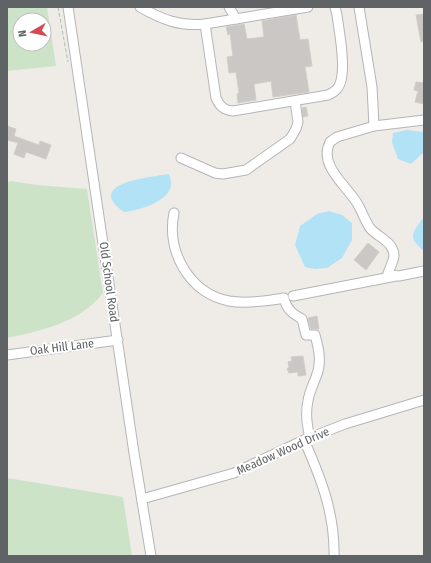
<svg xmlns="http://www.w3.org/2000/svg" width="431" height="563" font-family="'Fira Sans Condensed',sans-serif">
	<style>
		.green { fill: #cce3c8; fill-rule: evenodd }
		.water { fill: #b2e2f5 }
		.building { fill: #cbc7c4; stroke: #d3cdc7 }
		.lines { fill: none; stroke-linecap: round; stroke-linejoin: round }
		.minor-casing { stroke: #b3b5b8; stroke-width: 11 }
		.path { stroke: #a4c6a8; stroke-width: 1; stroke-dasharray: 4 2; stroke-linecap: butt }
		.minor { stroke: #fff; stroke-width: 9 }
		.labels { text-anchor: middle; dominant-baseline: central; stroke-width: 4; stroke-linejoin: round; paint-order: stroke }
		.street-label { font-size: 12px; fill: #5f6366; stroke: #fff }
	</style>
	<rect width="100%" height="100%" fill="#efece8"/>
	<g class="green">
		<path d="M 7,7 L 47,7 L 56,66 L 7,71 ZM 20,20 L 44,20 L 44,44 L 20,44 Z"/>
		<path d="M 11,181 L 37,185 L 87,189 L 103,293 C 81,322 41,331 7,338 L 7,182 Z"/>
		<polygon points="7,478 123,497 132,556 7,556"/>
	</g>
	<g class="water">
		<polygon points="407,130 424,132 424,152 411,164 398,159 392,142 393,133"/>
		<path d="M 169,174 C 170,177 172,183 171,186 C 168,202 137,211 124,212 C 83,183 151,177 169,174 Z"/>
		<polygon points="329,211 342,215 352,223 352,240 342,258 327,268 315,269 305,267 295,245 300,226 317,214"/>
		<path d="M 424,217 L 424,251 C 407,237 412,233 424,217 Z"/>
	</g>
	<g class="building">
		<polygon points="424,14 424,41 421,42 416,15"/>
		<polygon points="296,15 300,40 308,39 312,66 305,67 309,92 273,97 271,81 254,84 256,100 238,103 237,94 239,93 236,72 229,73 227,57 233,56 230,34 228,35 226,27 244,24 247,39 264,37 262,21"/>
		<polygon points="416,82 424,83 424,104 415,102 418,91 414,90"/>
		<polygon points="306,107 308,116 303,117 302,108"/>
		<polygon points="7,126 16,129 14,136 39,145 40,141 51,145 46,159 26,152 24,158 14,154 18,143 7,140"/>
		<polygon points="368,243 379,252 366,270 354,260"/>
		<polygon points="317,316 319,329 311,329 308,318"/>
		<polygon points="303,356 306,375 298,376 298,372 289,373 287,369 289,367 288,362 292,361 291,357"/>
	</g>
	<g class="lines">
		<g class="minor-casing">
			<g id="minor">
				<polyline points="68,7 134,453 151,556"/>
				<path d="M 140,7 C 161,19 180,27 205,24 L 216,98 C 220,107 224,110 233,111 L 328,95 C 330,94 334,92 336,90 C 349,78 339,32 337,15 L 335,7"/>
				<polyline points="229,7 236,19"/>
				<polyline points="359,7 372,87 374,126"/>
				<polyline points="205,24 308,7"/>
				<path d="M 424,120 L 374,126 L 337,137 L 330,142 C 318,165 346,185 357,203 C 362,211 365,221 370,228 C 377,237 393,241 394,255 C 394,260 390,268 388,273 L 390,275 L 399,276 L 424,271"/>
				<polyline points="181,158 215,173 223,174 246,170 290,139 296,129 298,122 295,101"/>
				<path d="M 174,213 C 166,251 189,293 229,301 C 246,304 267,301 284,298 C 286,309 293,314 302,319 L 306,335 L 315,335 C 319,349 322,363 316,377 C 313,385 309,393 308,401 C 305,414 307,426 310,438"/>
				<polyline points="293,296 396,276"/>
				<polyline points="7,355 118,340"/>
				<path d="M 304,440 C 321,478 335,514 334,556"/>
				<polyline points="142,499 234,473 304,440 345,424 424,400"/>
			</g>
		</g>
		<polyline class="path" points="58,7 68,62"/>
		<use href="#minor" class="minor"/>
	</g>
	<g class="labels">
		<g class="street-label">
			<text transform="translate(109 282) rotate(82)">Old School Road</text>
			<text transform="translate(62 347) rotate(-7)">Oak Hill Lane</text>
			<text transform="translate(283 451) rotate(-24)">Meadow Wood Drive</text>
		</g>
	</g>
	<rect width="431" height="563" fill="none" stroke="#5f6366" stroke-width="16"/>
	<g transform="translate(32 32) rotate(261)"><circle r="19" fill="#ffffff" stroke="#bfc1c2"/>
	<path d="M0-3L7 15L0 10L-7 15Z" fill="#d54854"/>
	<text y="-6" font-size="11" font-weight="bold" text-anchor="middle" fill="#5f6366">N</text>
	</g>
</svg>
